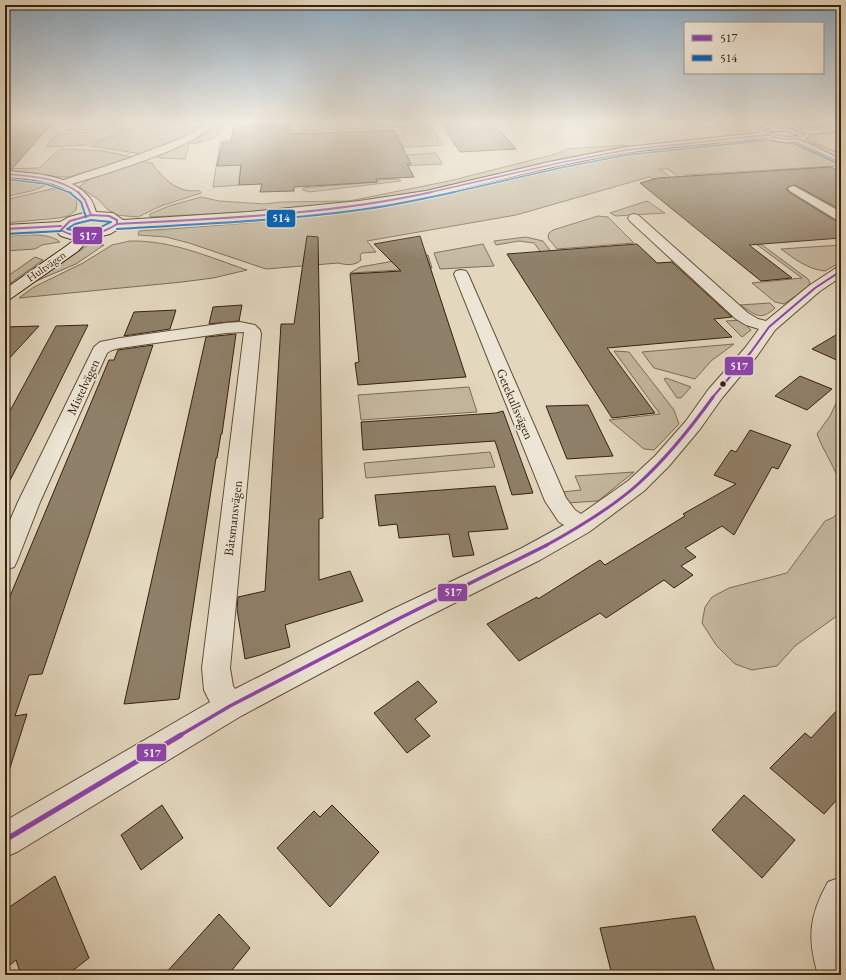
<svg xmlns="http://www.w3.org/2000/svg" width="846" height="980" font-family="'EB Garamond',serif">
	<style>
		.green { fill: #c5b8a0; stroke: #7c6c56 }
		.building { fill: #8f8069; stroke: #34210d }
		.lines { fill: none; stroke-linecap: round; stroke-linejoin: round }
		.street-casing { stroke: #604e39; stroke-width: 2 }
		.secondary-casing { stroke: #34210d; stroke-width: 2 }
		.street { fill: #ede5d5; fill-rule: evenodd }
		.secondary { fill: #ede5d5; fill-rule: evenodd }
		.bus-1-far4-casing { stroke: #ede5d5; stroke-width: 3 }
		.bus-1-far3-casing { stroke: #ede5d5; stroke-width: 4 }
		.bus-1-far2-casing { stroke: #ede5d5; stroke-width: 6 }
		.bus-1-far1-casing { stroke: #ede5d5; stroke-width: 6 }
		.bus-1-casing { stroke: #ede5d5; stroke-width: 8 }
		.bus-2-far1-casing { stroke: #ede5d5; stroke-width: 3 }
		.bus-2-casing { stroke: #ede5d5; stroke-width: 4 }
		.bus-1-far4 { stroke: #8e44ad; stroke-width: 1.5 }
		.bus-1-far3 { stroke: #8e44ad; stroke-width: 2 }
		.bus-1-far2 { stroke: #8e44ad; stroke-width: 3 }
		.bus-1-far1 { stroke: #8e44ad; stroke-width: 3.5 }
		.bus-1 { stroke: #8e44ad; stroke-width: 5 }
		.bus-2-far1 { stroke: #0065bd; stroke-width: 1.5 }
		.bus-2 { stroke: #0065bd; stroke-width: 2 }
		.bus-dot { fill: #34210d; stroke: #ede5d5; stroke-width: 1.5 }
		.labels { text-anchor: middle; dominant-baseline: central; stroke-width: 3.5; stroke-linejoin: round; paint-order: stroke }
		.far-street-label { font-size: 11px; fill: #34210d; stroke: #ede5d5 }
		.street-label { font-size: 13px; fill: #34210d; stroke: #ede5d5 }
		.line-badge { stroke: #ede5d5; stroke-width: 1.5 }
		.badge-label { font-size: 11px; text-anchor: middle; font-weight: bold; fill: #fff }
	</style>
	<rect width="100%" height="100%" fill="#e3d7be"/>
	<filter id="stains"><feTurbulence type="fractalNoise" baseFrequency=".005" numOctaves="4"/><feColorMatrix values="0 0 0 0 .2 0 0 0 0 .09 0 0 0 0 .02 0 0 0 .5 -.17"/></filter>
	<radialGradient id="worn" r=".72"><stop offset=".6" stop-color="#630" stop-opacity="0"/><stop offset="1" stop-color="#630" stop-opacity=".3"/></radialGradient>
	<g class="green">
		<polygon points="66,122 123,123 102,128 67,131 71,125 34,127 36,124"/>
		<polygon points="129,123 140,123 102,140 85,145 46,147 56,134 92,132"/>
		<polygon points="147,123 207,123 188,137 142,154 91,146"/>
		<path d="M 219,123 L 225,123 C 221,130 217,140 207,140 C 203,140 202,140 198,141 L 203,142 L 189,144 L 185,159 L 161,158 L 155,156 L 207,134 L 213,130 Z"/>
		<polygon points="395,123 397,127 304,131 303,123"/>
		<polygon points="398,123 428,123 443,145 375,149 378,157 436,153 442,164 319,170 271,135 301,133 303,144 335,139 405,135"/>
		<polygon points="243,137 239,185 213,187 220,142"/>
		<path d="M 762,140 L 797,144 L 841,164 L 841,169 L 835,166 L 684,175 L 698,186 L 687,183 L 668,169 L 659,169 L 682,185 L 678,187 L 649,177 L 516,215 L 367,241 L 376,252 L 362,253 L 360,255 L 361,260 C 355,266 346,265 338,263 L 266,269 L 189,243 L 166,237 L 138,235 L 139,231 C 231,225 324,218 415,201 C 469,191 523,175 577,163 C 608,155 640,151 672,148 L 679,150 L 738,144 L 741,142 Z"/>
		<polygon points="623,145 627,146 552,161 429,190 380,199 288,210 150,217 150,214 169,206 201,197 219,201 264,204 281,202 349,201 449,181 556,154 567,149"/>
		<polygon points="60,149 103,151 132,157 111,165 69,177 57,177 5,171 5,169 39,168"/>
		<path d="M 140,161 L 154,164 L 153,165 C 162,177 174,189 190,191 C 194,191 197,190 200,191 L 201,193 L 161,206 L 138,217 L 126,216 L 117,215 L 107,209 L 98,199 L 79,187 L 89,179 Z"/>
		<polygon points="5,179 45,184 46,185 35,190 5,197"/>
		<polygon points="399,179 401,181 309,192 303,190 303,188 378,182 378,180"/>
		<path d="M 51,189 C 66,188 68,191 77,202 L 76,210 L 68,216 L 59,218 L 5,223 L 5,200 Z"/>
		<polygon points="647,201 665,213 616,216 610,213"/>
		<polygon points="598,216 608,217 634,243 557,249 548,238 549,233 553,230"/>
		<path d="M 5,236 C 21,236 47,231 60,242 L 42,245 L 35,249 L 5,251 Z"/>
		<polygon points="750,236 808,279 810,283 808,287 784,304 775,302 752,283 802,278 752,241"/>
		<polygon points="526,237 543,241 576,285 566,286 534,243 519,241 496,245 494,241"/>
		<path d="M 130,241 C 171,240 209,257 247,270 L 213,278 L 182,282 L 19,298 L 34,287 L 83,263 L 112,245 Z"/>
		<polygon points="483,244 494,266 440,269 434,253"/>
		<polygon points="88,245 104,245 76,264 34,282"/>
		<path d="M 841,245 L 841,262 L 825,271 C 807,269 795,259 781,249 Z"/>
		<polygon points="428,255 432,268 350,273 360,267"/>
		<polygon points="35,257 43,260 5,287 5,278"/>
		<path d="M 770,303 L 775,308 C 760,322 755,314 740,305 Z"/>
		<polygon points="741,320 751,330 742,337 726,321"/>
		<polygon points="734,344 711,361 695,379 654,368 642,352"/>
		<polygon points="614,351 629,352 674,410 679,424 654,450 644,449 609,420 660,414"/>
		<polygon points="666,378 691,387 681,398 677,398 664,379"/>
		<polygon points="469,387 477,412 361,420 358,395"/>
		<path d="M 841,399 L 841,489 C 837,469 824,453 817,434 L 830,416 L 837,401 Z"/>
		<polygon points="490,452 495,467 366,478 364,463"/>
		<polygon points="634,472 598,501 566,503 562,492 581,490 575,476"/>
		<polygon points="841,508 841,613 795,646 777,666 752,670 735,664 716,645 702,623 705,607 712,597 729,588 787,573 825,521 834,517"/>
	</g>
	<g class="building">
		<polygon points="234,122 290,122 291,134 394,130 411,164 407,164 414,177 376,179 377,182 294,187 294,191 260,192 262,184 239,185 241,165 217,166 223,142 231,143"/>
		<polygon points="440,122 493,122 516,149 460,152"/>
		<polygon points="52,123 11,170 5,170 5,125"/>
		<polygon points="831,167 841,172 841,210 795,185 790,186 786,189 789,192 836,221 841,222 841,238 749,245 792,278 761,281 640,183 658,178"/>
		<polygon points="307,236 318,237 323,518 319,519 319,580 350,571 363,601 285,625 290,647 245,659 237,609 238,597 265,591 281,324 294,324"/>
		<polygon points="420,236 466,377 358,385 355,363 359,362 350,274 401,271 374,244"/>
		<polygon points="637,244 657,263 672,262 732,317 714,319 732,337 607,348 655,413 612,418 507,254"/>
		<polygon points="242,305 239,321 209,324 213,307"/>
		<polygon points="176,310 170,329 124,336 134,312"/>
		<polygon points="88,325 36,430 5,490 5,420 56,326"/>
		<polygon points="39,326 5,363 5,327"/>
		<polygon points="841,332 841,362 812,349"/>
		<polygon points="236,334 222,434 221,434 217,458 216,458 179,699 124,704 206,337"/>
		<polygon points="153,345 42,674 29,675 15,716 27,714 9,771 5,770 5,608 109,360 114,360 118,350"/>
		<polygon points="800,376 832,389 807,410 775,396"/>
		<polygon points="588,405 613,456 567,459 546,406"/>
		<polygon points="503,411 533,493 512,495 495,441 363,450 361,422 496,413"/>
		<polygon points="750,430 791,445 778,469 772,467 734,535 722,526 685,548 696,557 681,566 693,575 674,588 664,580 606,618 600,613 519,661 487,624 537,597 538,599 600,560 605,565 685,516 683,514 736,484 714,475 731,450 736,452"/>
		<polygon points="495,486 508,529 468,532 474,555 453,557 449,534 399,538 397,524 379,526 375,495"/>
		<polygon points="418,681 437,702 415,719 430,736 407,753 374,713"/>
		<polygon points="841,706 841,795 824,814 770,768 805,733 811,738"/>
		<polygon points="744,795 795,840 762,878 712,830"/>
		<polygon points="162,805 183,838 141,870 121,835"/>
		<polygon points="332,805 379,852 330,907 277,848 314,811 320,817"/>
		<polygon points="55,876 89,958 67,975 21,975 16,960 5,969 5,910"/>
		<polygon points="219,914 250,948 228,975 164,975"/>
		<polygon points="695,916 716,975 612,975 600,928"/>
	</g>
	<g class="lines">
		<g class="street-casing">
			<g id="street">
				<path d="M 206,122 L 216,122 C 192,150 103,174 66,186 L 58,186 L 56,184 L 58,182 C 89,171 121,162 151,150 C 170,143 191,136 206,122 Z"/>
				<polygon points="797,136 841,155 841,162 794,141 792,139 794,137"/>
				<polygon points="794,186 841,212 841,221 837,220 790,191 788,189 790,187"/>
				<polygon points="634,214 638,215 748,313 758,319 766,321 810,285 836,268 841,267 841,277 820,291 775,330 757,356 722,398 700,429 669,466 644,491 589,532 540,560 409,626 241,716 17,852 5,857 5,821 210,702 204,690 202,668 244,332 226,333 120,348 112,350 107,353 40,502 17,561 14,567 5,570 5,532 18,502 94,347 100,342 120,338 226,323 240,322 255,325 260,330 261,334 230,668 233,686 235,689 391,610 522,548 564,525 559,522 545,501 454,274 456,271 461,270 466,271 468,274 566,498 575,510 581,514 628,481 655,456 686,421 708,390 745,348 759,329 746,325 736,319 630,221 628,218 630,215"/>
				<path d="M 841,877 L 841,975 L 818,975 C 807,938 809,916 828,882 Z"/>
			</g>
		</g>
		<g class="secondary-casing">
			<path id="secondary" d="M 768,125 L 787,125 L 802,129 L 841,125 L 841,131 L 809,134 L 808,137 C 796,145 780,143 766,138 C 720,143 672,146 626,153 C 536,167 449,196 359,209 C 280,219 200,223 120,228 L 110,234 L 89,239 L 78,251 L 10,299 L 5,301 L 5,289 L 68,245 L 74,240 L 61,236 L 55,230 L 5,233 L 5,225 L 60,222 L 69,217 L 84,213 C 82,208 81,202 78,199 C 61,180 28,179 5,177 L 5,171 C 31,173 68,174 87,195 C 92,199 94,206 96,212 L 113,213 L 123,220 L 248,212 L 359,201 L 426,191 L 549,162 L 626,147 L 758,133 L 760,129 ZM 770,131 L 787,131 L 799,135 C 789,139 777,136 768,132 ZM 91,219 L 107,220 L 111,223 C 101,230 79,237 68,229 L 74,224 Z"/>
		</g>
		<use href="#street" class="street"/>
		<use href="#secondary" class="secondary"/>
		<g class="bus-1-far4-casing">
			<g id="bus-1-far4">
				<path d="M 772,128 L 790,128 L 805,134 C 794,142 773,140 763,131 Z"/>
				<polyline points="797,139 814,145 841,159"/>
				<path d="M 5,174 C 29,176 59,177 79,193"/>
				<polyline points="427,193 559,163 626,150 767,135"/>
			</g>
		</g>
		<g class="bus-1-far3-casing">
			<g id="bus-1-far3">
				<polyline points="78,192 85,200 91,215"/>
				<path d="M 91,215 L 109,216 L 117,220 L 117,224 C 100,235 79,241 61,230 L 70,221 Z"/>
				<path d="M 117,224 C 222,218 328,215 432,192"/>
				<polyline points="5,229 61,226"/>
				<polyline points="712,398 751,352 769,327 815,288 841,271"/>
			</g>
		</g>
		<g class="bus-1-far2-casing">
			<path id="bus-1-far2" d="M 545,546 C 576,529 610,509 637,485 C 666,459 690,429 713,397"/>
		</g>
		<g class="bus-1-far1-casing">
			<polyline id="bus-1-far1" points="179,736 230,706 400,618 547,545"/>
		</g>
		<g class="bus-1-casing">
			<polyline id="bus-1" points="5,840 181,735"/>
		</g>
		<g class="bus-2-far1-casing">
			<g id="bus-2-far1">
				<polyline points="795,144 839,164"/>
				<polyline points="5,179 46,184 71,193"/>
				<polyline points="450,193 560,168 626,155 768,140"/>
			</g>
		</g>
		<g class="bus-2-casing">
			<g id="bus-2">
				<polyline points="69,192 81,202 86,217"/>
				<path d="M 91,220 L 111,222 C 97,230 83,233 67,229 L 75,224 Z"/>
				<path d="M 117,229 C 198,224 279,221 359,210 C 391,206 423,199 455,192"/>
				<polyline points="5,234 61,231"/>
			</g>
		</g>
		<use href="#bus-1-far4" class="bus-1-far4"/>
		<use href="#bus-1-far3" class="bus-1-far3"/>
		<use href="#bus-1-far2" class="bus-1-far2"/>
		<use href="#bus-1-far1" class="bus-1-far1"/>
		<use href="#bus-1" class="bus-1"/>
		<use href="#bus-2-far1" class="bus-2-far1"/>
		<use href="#bus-2" class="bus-2"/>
	</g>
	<linearGradient id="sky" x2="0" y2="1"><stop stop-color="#8ea9bf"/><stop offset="0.47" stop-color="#f2ede2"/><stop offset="1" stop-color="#f2ede2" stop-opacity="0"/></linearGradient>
	<rect width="846" height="260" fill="url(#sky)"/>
	<circle class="bus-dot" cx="723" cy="384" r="3.5"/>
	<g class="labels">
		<g class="far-street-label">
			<text transform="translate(46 266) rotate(-35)">Hultvägen</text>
		</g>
		<g class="street-label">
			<text transform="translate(83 387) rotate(-65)">Mistelvägen</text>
			<text transform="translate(515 404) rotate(67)">Getekullsvägen</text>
			<text transform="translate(233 518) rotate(-83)">Båtsmansvägen</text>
		</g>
	</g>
	<g class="line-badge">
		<rect x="266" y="209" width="30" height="19" rx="4" fill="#0065bd"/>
		<rect x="72" y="226" width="31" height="19" rx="4" fill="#8e44ad"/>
		<rect x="724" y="356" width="30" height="20" rx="4" fill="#8e44ad"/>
		<rect x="437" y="583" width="31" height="19" rx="4" fill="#8e44ad"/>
		<rect x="136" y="743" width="31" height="19" rx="4" fill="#8e44ad"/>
	</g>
	<g class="badge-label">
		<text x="281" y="222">514</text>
		<text x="88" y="240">517</text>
		<text x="739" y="370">517</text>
		<text x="453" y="596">517</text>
		<text x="152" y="757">517</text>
	</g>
	<rect width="846" height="980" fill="none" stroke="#e3d7be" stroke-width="20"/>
	<rect x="6" y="6" width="834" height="968" fill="none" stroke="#34210d" stroke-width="2"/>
	<rect x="10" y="10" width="826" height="960" fill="none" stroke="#34210d"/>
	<rect x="684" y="22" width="140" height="52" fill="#ede5d5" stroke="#a39785"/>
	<rect x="692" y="35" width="20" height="6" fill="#8e44ad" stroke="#a39785"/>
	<text x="720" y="42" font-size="12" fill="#34210d">517</text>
	<rect x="692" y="55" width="20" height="6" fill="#0065bd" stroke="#a39785"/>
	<text x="720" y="62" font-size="12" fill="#34210d">514</text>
	<rect width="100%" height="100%" filter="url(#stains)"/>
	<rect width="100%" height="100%" fill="url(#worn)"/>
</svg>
